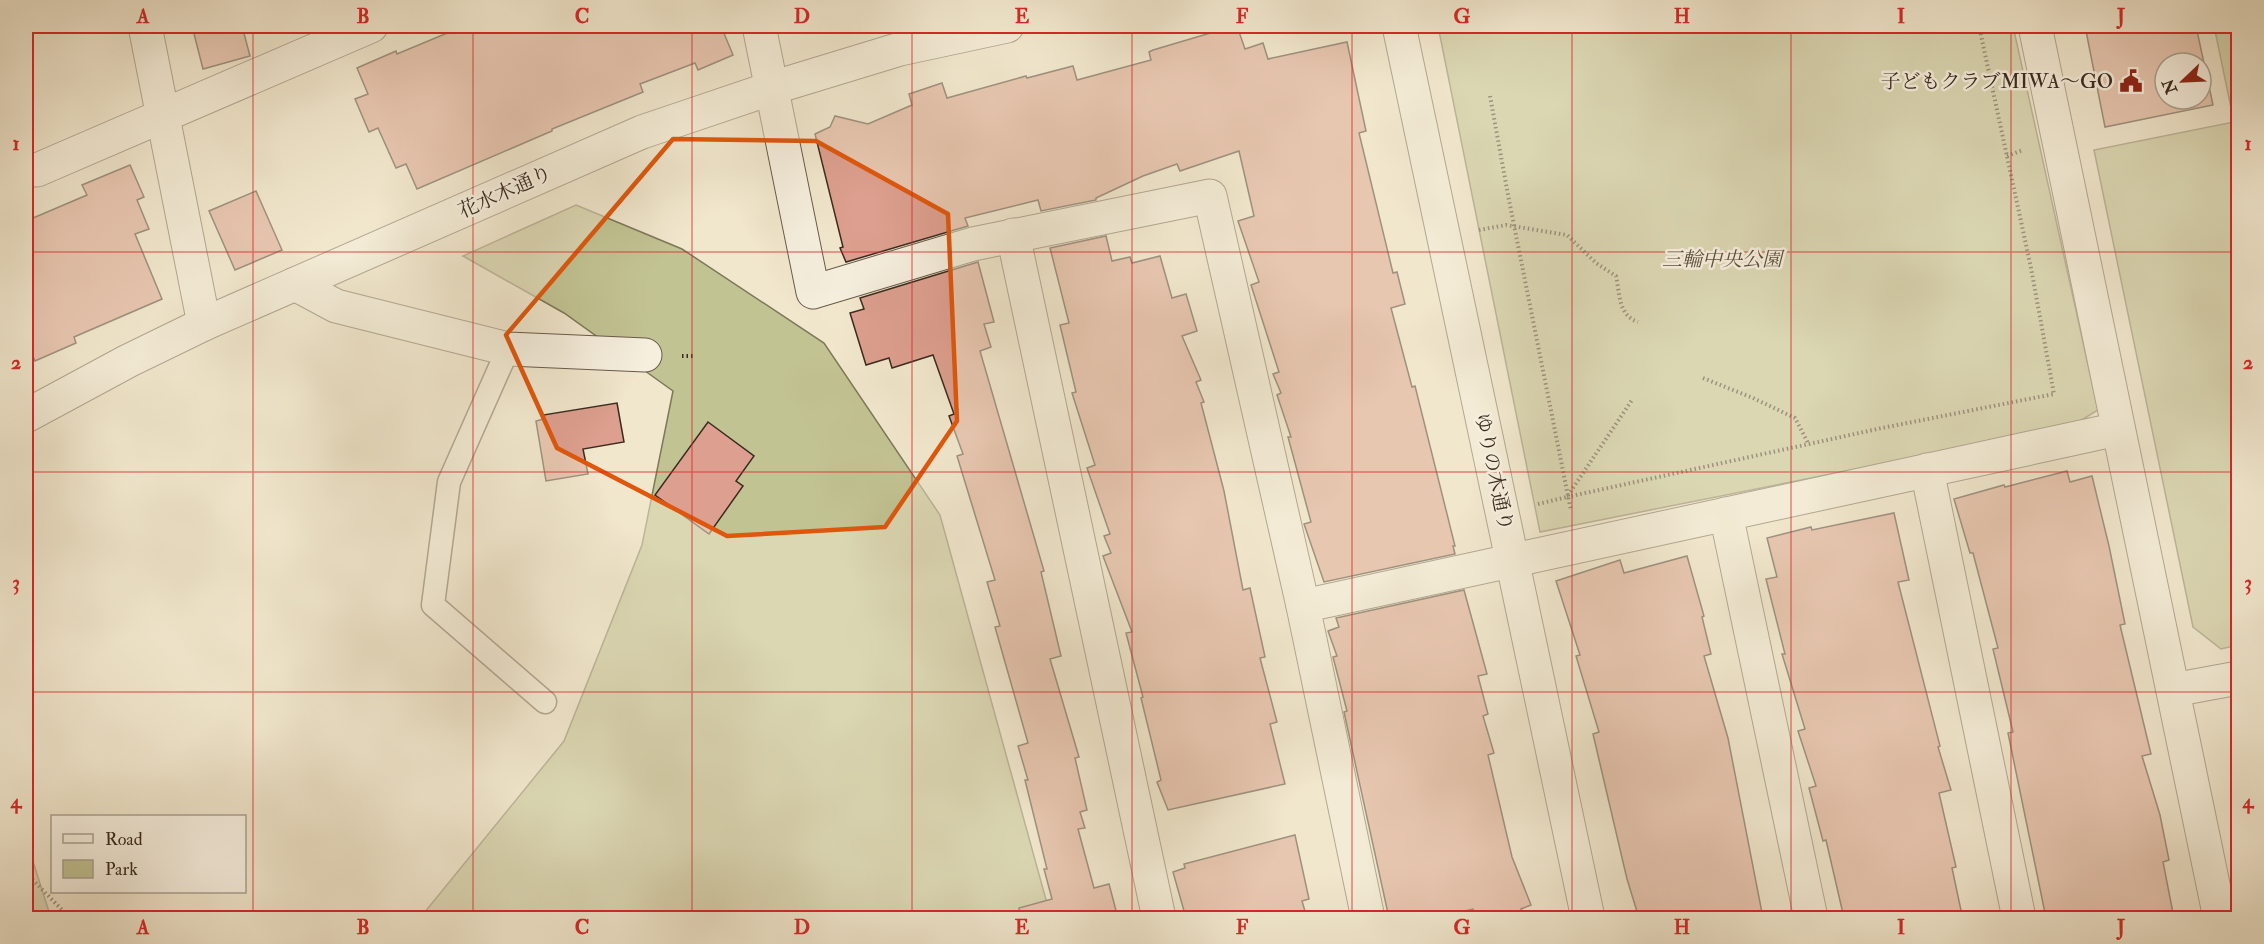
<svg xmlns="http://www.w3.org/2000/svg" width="2264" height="944" font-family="'IM FELL Double Pica','Noto Serif JP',serif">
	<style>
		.green { fill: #c2c393; stroke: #7e7759; stroke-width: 1.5 }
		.building { fill: #dd9f8f; stroke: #3a2b1f; stroke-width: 1.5; fill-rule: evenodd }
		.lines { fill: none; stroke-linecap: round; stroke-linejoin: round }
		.service-casing { stroke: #685a4a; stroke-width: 25 }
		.minor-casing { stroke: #685a4a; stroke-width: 35 }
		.tertiary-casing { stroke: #685a4a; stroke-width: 35 }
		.path { stroke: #3a2b1f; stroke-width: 4; stroke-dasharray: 1.5 3; stroke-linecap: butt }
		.service { stroke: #f6efde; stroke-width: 22 }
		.minor { stroke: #f6efde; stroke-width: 33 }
		.tertiary { stroke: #f6efde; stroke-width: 33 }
		.marked { fill: none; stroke: #df570d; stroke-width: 4.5; stroke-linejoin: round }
		.grid { fill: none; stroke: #d62828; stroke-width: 1.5; stroke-opacity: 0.55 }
		.labels { text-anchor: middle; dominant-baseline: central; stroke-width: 5; stroke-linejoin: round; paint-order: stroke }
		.poi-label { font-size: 20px; fill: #3a2b1f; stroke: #f6efde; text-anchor: end }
		.street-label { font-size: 20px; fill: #3a2b1f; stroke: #f6efde }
		.park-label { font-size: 20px; font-style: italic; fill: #5c513c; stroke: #f6efde }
		.neatline { fill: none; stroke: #d62828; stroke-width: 2 }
		.grid-label { font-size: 20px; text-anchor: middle; font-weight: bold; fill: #d62828 }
	</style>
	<rect width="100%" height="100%" fill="#f1e7cd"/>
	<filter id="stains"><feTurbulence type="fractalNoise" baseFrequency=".00333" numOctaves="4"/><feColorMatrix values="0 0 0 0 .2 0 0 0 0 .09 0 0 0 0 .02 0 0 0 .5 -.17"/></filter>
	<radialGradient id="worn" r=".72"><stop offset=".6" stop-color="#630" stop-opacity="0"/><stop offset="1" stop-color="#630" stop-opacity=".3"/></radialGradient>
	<g class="green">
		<polygon points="1438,26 2013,26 2098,410 2072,426 1540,532"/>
		<polygon points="2214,26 2238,26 2238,645 2221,649 2193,627 2094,150 2234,122"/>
		<polygon points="576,205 682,249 824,343 940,515 1051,918 420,918 564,741 642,545 673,391 564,313 463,256"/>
		<polygon points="26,844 28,846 51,918 26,918"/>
	</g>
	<g class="building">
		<polygon points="192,26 242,26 250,56 203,69"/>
		<polygon points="464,26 721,26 733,55 698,70 695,63 640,84 643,92 552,129 552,131 417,189 406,164 396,168 378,128 369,132 355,99 368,94 357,68 396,51 397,54"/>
		<polygon points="1234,26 1237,26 1245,49 1263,43 1268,59 1347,42 1366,131 1359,133 1393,273 1397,272 1405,304 1391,308 1412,387 1415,386 1455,546 1453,546 1455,554 1324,582 1304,524 1311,522 1288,437 1291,437 1277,395 1281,393 1273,374 1279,372 1251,285 1259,282 1238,221 1254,216 1239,151 1180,171 1177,164 1143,176 1096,198 1096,200 1041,211 1038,200 965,218 968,226 846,262 840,248 843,247 815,134 830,127 835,116 868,124 912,105 909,94 942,83 947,98 1026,76 1027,78 1073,66 1077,80 1151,60 1149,52 1153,50"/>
		<path d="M 2085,26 L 2196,26 L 2213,105 L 2105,127 ZM 2165,63 L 2201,63 L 2201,99 L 2165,99 Z"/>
		<polygon points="130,165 144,197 137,200 149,229 135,234 162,299 74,337 76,343 35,361 26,340 26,221 87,195 82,185"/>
		<polygon points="256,191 282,250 235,270 209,211"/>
		<polygon points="1106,236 1112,261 1130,257 1132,263 1160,256 1172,298 1186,294 1197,331 1182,336 1201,380 1196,382 1204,402 1201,403 1224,491 1243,590 1250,588 1265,657 1260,658 1277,722 1270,724 1285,784 1168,810 1157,782 1161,780 1141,698 1143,697 1126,633 1132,632 1103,556 1111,553 1104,536 1110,534 1087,468 1095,465 1072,393 1076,392 1060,325 1069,323 1050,248"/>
		<polygon points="978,262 994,322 984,324 991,347 980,351 1044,571 1041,572 1061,656 1050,659 1079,757 1075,758 1087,810 1080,812 1085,828 1078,829 1094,888 1109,884 1118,918 1020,918 1019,908 1052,899 1044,869 1047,869 1025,780 1028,780 1018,746 1028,743 995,627 1000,626 987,582 995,580 957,456 963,454 949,416 954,414 933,355 892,368 889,358 866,365 850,313 864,309 860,298"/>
		<polygon points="617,403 624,442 583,449 588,474 546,481 536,421 544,419 543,415"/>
		<polygon points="708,422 754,456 736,481 743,486 709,534 655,495"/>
		<polygon points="2067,471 2070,482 2092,476 2109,546 2125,624 2120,625 2151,754 2142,756 2160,815 2169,860 2163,862 2174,918 2046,918 2008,733 2013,732 1993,649 1998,648 1973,553 1970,553 1954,499 2004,485 2005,487"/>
		<polygon points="1894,513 1909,580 1898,582 1940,746 1938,747 1951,790 1939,793 1956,867 1952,868 1962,915 1946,918 1844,918 1826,840 1823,841 1809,788 1816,786 1798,731 1805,729 1782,654 1785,654 1766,579 1777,577 1767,538 1811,527 1812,530"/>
		<polygon points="1687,556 1704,616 1702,617 1711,654 1704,656 1728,738 1763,918 1639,918 1627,879 1593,734 1599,732 1576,656 1580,655 1556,581 1620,560 1624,573"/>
		<polygon points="1464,590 1487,674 1478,676 1488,714 1483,716 1494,753 1488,755 1512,857 1531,905 1521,909 1525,918 1477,918 1473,909 1434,918 1389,918 1344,712 1347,711 1333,657 1337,656 1328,631 1339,627 1336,618"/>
		<polygon points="1295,835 1309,899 1302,901 1307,918 1186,918 1173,872 1185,868 1184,864"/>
	</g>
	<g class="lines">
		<g class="service-casing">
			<polyline id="service" points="508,349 449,482 433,605 545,702"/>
		</g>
		<g class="minor-casing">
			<g id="minor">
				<polyline points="145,26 204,324"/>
				<polyline points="759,26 813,292 973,244 1210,196 1303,606 1368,918"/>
				<polyline points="2035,26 2220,918"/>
				<polyline points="26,170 37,170 371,26"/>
				<polyline points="1013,235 1159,918"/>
				<polyline points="295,284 336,306 508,349 645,355"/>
				<polyline points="1927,470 2019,918"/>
				<polyline points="1726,514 1811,918"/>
				<polyline points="1303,606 2118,429"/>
				<polyline points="2173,690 2238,678"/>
			</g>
		</g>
		<g class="tertiary-casing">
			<g id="tertiary">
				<polyline points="1399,26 1588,918"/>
				<polyline points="26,416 128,361 204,324 642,132 772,88 900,49 1007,26"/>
			</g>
		</g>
		<g class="path">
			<polyline points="1490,96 1508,195 1571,511"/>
			<polyline points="2007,156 2023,150"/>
			<path d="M 1479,230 L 1506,225 L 1567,235 L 1596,263 L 1616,276 C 1620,294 1618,315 1638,322"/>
			<polyline points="682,356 693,356"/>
			<polyline points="1703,378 1753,398 1795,418 1809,445"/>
			<polyline points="1567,497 1882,428 2054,394 2031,268 1979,26"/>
			<polyline points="1538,504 1567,497 1632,400"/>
			<polyline points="26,873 70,918"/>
		</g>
		<use href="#service" class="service"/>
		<use href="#minor" class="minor"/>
		<use href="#tertiary" class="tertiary"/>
	</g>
	<path d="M0 0H2264V944H0ZM 673,139 L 816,141 L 948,214 L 957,421 L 885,527 L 727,536 L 557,448 L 506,335 Z" fill="#f1e7cd" fill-opacity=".55" fill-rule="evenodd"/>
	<path class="marked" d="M 673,139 L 816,141 L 948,214 L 957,421 L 885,527 L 727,536 L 557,448 L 506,335 Z"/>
	<path class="grid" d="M 253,26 L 253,918M 473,26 L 473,918M 692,26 L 692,918M 912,26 L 912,918M 1132,26 L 1132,918M 1352,26 L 1352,918M 1572,26 L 1572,918M 1791,26 L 1791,918M 2011,26 L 2011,918M 26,252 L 2238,252M 26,472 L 2238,472M 26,692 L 2238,692"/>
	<defs>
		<g id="civic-bare" transform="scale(1.8)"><path d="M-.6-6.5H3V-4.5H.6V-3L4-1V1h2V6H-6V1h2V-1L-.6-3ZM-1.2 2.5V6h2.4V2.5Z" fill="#8f2418" stroke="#f6efde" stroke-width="2.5" paint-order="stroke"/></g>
	</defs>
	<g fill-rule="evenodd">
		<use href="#civic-bare" x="2131" y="81"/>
	</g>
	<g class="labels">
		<g class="poi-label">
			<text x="2113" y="81">子どもクラブMIWA～GO</text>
		</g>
		<g class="street-label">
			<text transform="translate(505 192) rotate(-24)">花水木通り</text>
			<text transform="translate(1494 472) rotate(78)">ゆりの木通り</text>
		</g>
		<g class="park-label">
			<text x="1722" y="259">三輪中央公園</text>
		</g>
	</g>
	<rect width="2264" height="944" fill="none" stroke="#f1e7cd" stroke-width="66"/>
	<rect x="51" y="815" width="195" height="78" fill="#f6efde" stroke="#aba192" stroke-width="1.5"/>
	<rect x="63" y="834" width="30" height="9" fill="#f6efde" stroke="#aba192" stroke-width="1.5"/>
	<text x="105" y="845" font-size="18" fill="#3a2b1f">Road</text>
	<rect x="63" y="860" width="30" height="18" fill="#c2c393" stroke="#aba192" stroke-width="1.5"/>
	<text x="105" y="875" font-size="18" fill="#3a2b1f">Park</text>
	<g transform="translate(2183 81) rotate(247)"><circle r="28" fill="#f6efde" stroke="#aba192" stroke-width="1.5"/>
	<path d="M0-4.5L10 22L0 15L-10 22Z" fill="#8f2418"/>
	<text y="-9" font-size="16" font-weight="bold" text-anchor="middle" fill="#3a2b1f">N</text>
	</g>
	<rect x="33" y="33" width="2198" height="878" class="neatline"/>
	<g class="grid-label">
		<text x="143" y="23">A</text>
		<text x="363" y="23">B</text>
		<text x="582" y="23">C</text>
		<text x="802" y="23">D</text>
		<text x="1022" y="23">E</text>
		<text x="1242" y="23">F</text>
		<text x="1462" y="23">G</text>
		<text x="1682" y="23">H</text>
		<text x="1901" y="23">I</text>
		<text x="2121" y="23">J</text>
		<text x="16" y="150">1</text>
		<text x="2248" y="150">1</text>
		<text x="16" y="369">2</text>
		<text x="2248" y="369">2</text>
		<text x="16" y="589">3</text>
		<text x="2248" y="589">3</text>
		<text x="16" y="808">4</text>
		<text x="2248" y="808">4</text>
		<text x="143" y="934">A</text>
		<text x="363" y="934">B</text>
		<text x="582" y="934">C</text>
		<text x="802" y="934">D</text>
		<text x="1022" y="934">E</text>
		<text x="1242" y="934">F</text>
		<text x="1462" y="934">G</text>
		<text x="1682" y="934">H</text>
		<text x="1901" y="934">I</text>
		<text x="2121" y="934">J</text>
	</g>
	<rect width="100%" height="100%" filter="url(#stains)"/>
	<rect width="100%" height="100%" fill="url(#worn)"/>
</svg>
